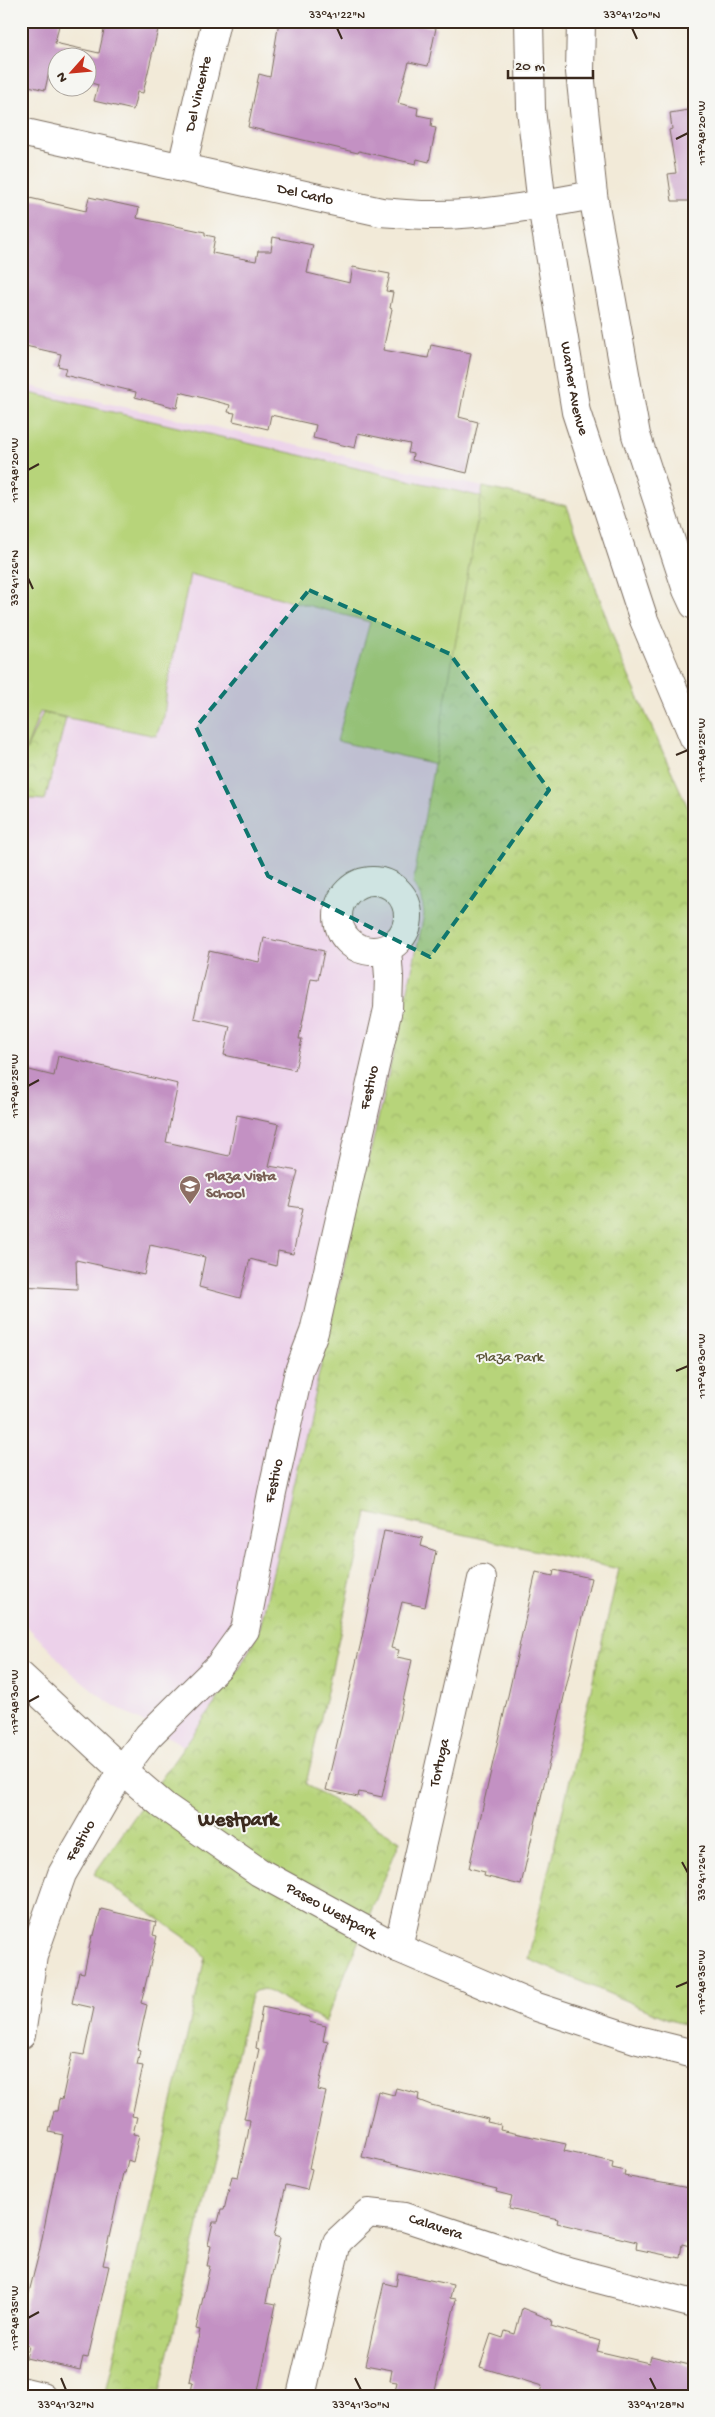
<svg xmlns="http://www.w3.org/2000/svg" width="715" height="2417" font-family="'Gochi Hand',sans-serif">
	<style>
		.built { fill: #ecd1ea }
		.green { fill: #b7d47a; stroke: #797f4c }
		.park { fill: url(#park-crowns); stroke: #797f4c }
		.building { fill: #c391c3 }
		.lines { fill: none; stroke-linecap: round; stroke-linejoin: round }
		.minor-casing { stroke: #7b6d5f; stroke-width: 30 }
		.tertiary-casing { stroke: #7b6d5f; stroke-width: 30 }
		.minor { stroke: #fff; stroke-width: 28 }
		.tertiary { stroke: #fff; stroke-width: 28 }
		.marked { fill: #0f766e; fill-opacity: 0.2; stroke: #0f766e; stroke-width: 4; stroke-dasharray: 10 6; stroke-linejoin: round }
		.ticks { fill: none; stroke: #3b2a1e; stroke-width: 2 }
		.labels { text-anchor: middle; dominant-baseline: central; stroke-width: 4; stroke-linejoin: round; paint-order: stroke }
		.street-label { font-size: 15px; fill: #3b2a1e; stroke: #f6f6f2 }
		.education-label { font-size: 15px; font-weight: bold; fill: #785e54; stroke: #f6f6f2; text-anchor: start }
		.park-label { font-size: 15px; fill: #5a5435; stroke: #f6f6f2 }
		.district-label { font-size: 20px; font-weight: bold; fill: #3b2a1e; stroke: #f6f6f2 }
		.neatline { fill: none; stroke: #3b2a1e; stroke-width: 2 }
		.ticks-label { font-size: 12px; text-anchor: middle; fill: #3b2a1e }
	</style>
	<defs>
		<pattern id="park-crowns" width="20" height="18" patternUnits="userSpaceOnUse" patternTransform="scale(1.25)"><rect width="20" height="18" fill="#b7d47a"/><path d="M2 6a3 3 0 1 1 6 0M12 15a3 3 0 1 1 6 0" fill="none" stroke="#9eb669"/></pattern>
	</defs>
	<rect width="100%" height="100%" fill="#f6f6f2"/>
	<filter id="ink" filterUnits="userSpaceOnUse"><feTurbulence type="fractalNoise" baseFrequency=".02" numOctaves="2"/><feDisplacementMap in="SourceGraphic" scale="10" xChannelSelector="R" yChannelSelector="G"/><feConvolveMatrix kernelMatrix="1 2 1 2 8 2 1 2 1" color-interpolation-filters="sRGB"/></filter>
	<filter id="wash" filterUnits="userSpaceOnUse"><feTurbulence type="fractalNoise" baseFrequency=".0096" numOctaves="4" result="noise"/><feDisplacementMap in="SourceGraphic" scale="20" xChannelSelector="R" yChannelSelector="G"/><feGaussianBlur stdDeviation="1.12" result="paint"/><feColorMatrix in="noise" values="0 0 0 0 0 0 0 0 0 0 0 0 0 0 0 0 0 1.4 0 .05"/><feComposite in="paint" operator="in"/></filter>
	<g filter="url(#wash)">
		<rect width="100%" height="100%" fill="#f2ead8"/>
		<polygon class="built" points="21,384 483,487 413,882 422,899 424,915 292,1495 259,1632 239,1669 184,1746 108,1702 72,1673 21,1620"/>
		<polygon class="green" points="21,391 552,513 421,965 444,766 337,741 370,622 190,574 167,688 164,716 156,736 40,712 25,752 21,751"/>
		<g class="park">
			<polygon points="483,487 567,506 621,659 694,821 694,2027 673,2021 528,1959 619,1569 367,1513 306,1784 400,1841 325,2022 264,1989 255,1991 251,1995 159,2396 105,2396 205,1957 196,1945 94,1874 239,1669 259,1632 404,1007 424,915 422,899 413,883"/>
			<polygon points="43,713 66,718 45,800 21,798 21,751 25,752"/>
		</g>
		<g id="blocks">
			<g class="building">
				<polygon points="21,21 60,21 55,43 99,53 106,21 160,21 143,93 137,92 133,110 94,101 98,85 88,82 88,58 58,58 58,74 49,72 45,90 21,84"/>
				<polygon points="279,21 419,21 418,24 436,28 428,66 409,62 398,103 418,108 417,115 432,118 431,127 436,128 429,162 417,159 416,164 359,151 358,153 248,127 259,74 270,77"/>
				<polygon points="694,109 694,201 672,201 668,174 676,173 669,130 672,129 670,113"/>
				<polygon points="21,196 86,211 89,197 139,208 137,218 205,232 205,235 215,237 212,253 256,261 258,251 271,251 273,237 313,245 307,273 350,283 353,267 390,274 386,291 393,292 390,308 392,309 383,350 428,358 431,345 471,353 459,417 478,422 467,473 412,460 413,454 408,453 410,444 358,433 355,448 313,438 316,425 271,415 268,429 233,421 235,413 228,412 230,405 180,392 177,408 135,397 136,392 64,375 66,368 58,366 61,354 21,345"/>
				<polygon points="264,938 324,951 318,980 311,979 299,1039 302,1039 295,1070 224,1055 230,1026 194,1018 209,951 259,962"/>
				<polygon points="58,1056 178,1084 166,1142 229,1156 237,1115 279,1124 269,1166 298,1171 289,1206 303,1208 293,1254 278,1251 276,1266 250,1259 240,1298 199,1287 205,1257 150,1245 144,1275 76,1260 77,1289 21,1286 21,1068 54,1076"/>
				<polygon points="384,1531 423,1538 421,1546 436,1551 425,1607 402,1602 391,1648 399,1650 397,1657 412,1660 382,1797 359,1792 358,1797 326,1790 361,1642"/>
				<polygon points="554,1570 591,1578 521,1885 484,1876 485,1872 469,1868 536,1572 553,1576"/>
				<polygon points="101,1909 156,1922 153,1935 157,1936 141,2003 147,2005 137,2050 140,2051 137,2065 143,2066 132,2116 137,2117 133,2134 139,2135 133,2162 128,2160 125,2173 123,2173 103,2265 109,2266 88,2358 83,2357 80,2370 26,2358 29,2346 21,2344 21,2324 39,2253 63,2135 49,2132 54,2111 57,2111 59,2099 62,2100 72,2053 84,2055 94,2008 72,2003 79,1972 84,1973 92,1935 94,1935"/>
				<polygon points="262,2007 310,2017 309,2022 326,2026 323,2041 328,2042 318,2090 326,2092 309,2168 312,2169 307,2190 286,2185 274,2236 280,2238 266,2302 276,2304 257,2396 190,2396 193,2382 189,2381 200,2330 196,2329 210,2266 207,2266 211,2246 208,2245 213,2222 218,2222 221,2210 224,2210 232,2176 238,2177 248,2134 250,2120 244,2119 259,2049 256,2048"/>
				<polygon points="396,2088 419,2094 418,2100 431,2105 488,2119 487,2122 501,2125 500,2130 566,2144 564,2151 613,2162 612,2168 625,2171 624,2176 694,2189 694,2247 682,2244 680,2258 636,2249 637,2242 557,2223 558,2219 509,2208 512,2196 496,2192 497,2189 362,2157 378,2091 394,2095"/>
				<polygon points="398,2273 453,2285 450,2298 456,2299 435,2391 429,2390 428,2396 394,2396 397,2382 390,2381 392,2370 365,2365 384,2283 396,2286"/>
				<polygon points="522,2308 552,2320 551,2326 600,2341 597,2351 649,2363 651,2356 694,2366 694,2396 539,2396 542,2386 480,2367 491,2334 503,2338 505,2331 515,2334"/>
			</g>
		</g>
	</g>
	<g filter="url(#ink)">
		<use href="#blocks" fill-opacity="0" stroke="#7b6d5f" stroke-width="1"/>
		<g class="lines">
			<g class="minor-casing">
				<g id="minor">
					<path id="s1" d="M 21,132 L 381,212 C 396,213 412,215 428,215 C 483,216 539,205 593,195"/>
					<path id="s2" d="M 182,167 L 216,21"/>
					<circle cx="373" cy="916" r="35"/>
					<path id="s3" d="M 398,1948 L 482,1579"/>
					<path id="s4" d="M 21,2035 L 33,1956 L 62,1874 L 122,1770 L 148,1736 L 219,1666 L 245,1630 L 272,1493 L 299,1371 L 314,1332 L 388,1009 L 389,977 L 387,949"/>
					<polyline points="21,2391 42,2396"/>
					<path id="s5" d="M 301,2396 L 337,2242 L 368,2213 L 404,2217 L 568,2271 L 694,2304"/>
				</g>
			</g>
			<g class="tertiary-casing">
				<g id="tertiary">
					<path id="s6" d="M 529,21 L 531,109 L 542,205 L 576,412 L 644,620 L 694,738"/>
					<polyline points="581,21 580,72 593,195 636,435 687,590 694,605"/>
					<path id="s7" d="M 21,1676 L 122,1770 L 164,1806 L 259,1872 L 398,1948 L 534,2006 L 638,2040 L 694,2054"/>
				</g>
			</g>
			<use href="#minor" class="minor"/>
			<use href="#tertiary" class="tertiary"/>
		</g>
	</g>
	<path class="marked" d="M 309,590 L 450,654 L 549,790 L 430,957 L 268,876 L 196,727 Z"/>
	<path class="ticks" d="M 337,28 L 342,39M 632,28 L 637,39M 676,139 L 688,133M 28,470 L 39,464M 28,578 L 33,589M 676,755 L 688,750M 28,1086 L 39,1080M 676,1371 L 688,1366M 28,1702 L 39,1696M 682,1862 L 688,1873M 676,1987 L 688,1982M 28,2318 L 39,2312M 61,2378 L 66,2390M 355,2378 L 361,2390M 650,2378 L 656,2390"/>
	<defs>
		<g id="school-pin" transform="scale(1.125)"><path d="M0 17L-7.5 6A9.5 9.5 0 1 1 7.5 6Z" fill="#8d6e63" stroke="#f6f6f2"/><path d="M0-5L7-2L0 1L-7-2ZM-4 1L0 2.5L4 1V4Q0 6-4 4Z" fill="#fff"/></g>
	</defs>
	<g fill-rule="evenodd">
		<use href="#school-pin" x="190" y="1186"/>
	</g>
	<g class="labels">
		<g class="street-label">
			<text stroke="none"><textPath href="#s2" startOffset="75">Del Vincente</textPath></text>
			<text stroke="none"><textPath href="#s1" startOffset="291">Del Carlo</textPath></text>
			<text stroke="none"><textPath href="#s6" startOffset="371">Warner Avenue</textPath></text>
			<text stroke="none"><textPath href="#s4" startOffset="1031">Festivo</textPath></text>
			<text stroke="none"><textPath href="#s4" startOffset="626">Festivo</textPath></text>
			<text stroke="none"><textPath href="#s3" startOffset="190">Tortuga</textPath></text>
			<text stroke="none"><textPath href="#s4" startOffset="205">Festivo</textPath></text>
			<text stroke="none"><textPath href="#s7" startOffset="391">Paseo Westpark</textPath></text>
			<text stroke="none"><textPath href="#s5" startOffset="270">Calavera</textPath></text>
		</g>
		<g class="education-label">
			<text x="206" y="1177">Plaza Vista<tspan x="206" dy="17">School</tspan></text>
		</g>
		<g class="park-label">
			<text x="510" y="1358">Plaza Park</text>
		</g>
		<g class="district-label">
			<text x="238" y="1821">Westpark</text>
		</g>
	</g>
	<rect width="715" height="2417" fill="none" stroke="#f6f6f2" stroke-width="55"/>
	<g transform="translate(72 72) rotate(243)"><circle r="24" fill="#f6f6f2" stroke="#aba49d"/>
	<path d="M0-4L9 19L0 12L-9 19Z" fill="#c8321e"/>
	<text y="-8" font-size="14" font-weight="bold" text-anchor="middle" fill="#3b2a1e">N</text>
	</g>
	<path d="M508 70v8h85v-8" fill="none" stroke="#3b2a1e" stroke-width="2.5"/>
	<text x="515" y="70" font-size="15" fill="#3b2a1e" stroke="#f6f6f2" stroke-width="4" paint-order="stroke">20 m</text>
	<rect x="28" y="28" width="660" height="2362" class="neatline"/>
	<g class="ticks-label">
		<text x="337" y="18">33°41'22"N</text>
		<text x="632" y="18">33°41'20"N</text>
		<text transform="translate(701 133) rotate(-90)" y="4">117°48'20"W</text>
		<text transform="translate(14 470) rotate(-90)" y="4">117°48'20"W</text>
		<text transform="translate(14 578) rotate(-90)" y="4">33°41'26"N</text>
		<text transform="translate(701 750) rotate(-90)" y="4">117°48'25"W</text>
		<text transform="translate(14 1086) rotate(-90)" y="4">117°48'25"W</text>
		<text transform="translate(701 1366) rotate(-90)" y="4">117°48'30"W</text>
		<text transform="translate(14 1702) rotate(-90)" y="4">117°48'30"W</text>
		<text transform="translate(701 1873) rotate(-90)" y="4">33°41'26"N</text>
		<text transform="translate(701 1982) rotate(-90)" y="4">117°48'35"W</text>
		<text transform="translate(14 2318) rotate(-90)" y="4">117°48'35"W</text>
		<text x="66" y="2408">33°41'32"N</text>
		<text x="361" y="2408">33°41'30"N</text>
		<text x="656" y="2408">33°41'28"N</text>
	</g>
</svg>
